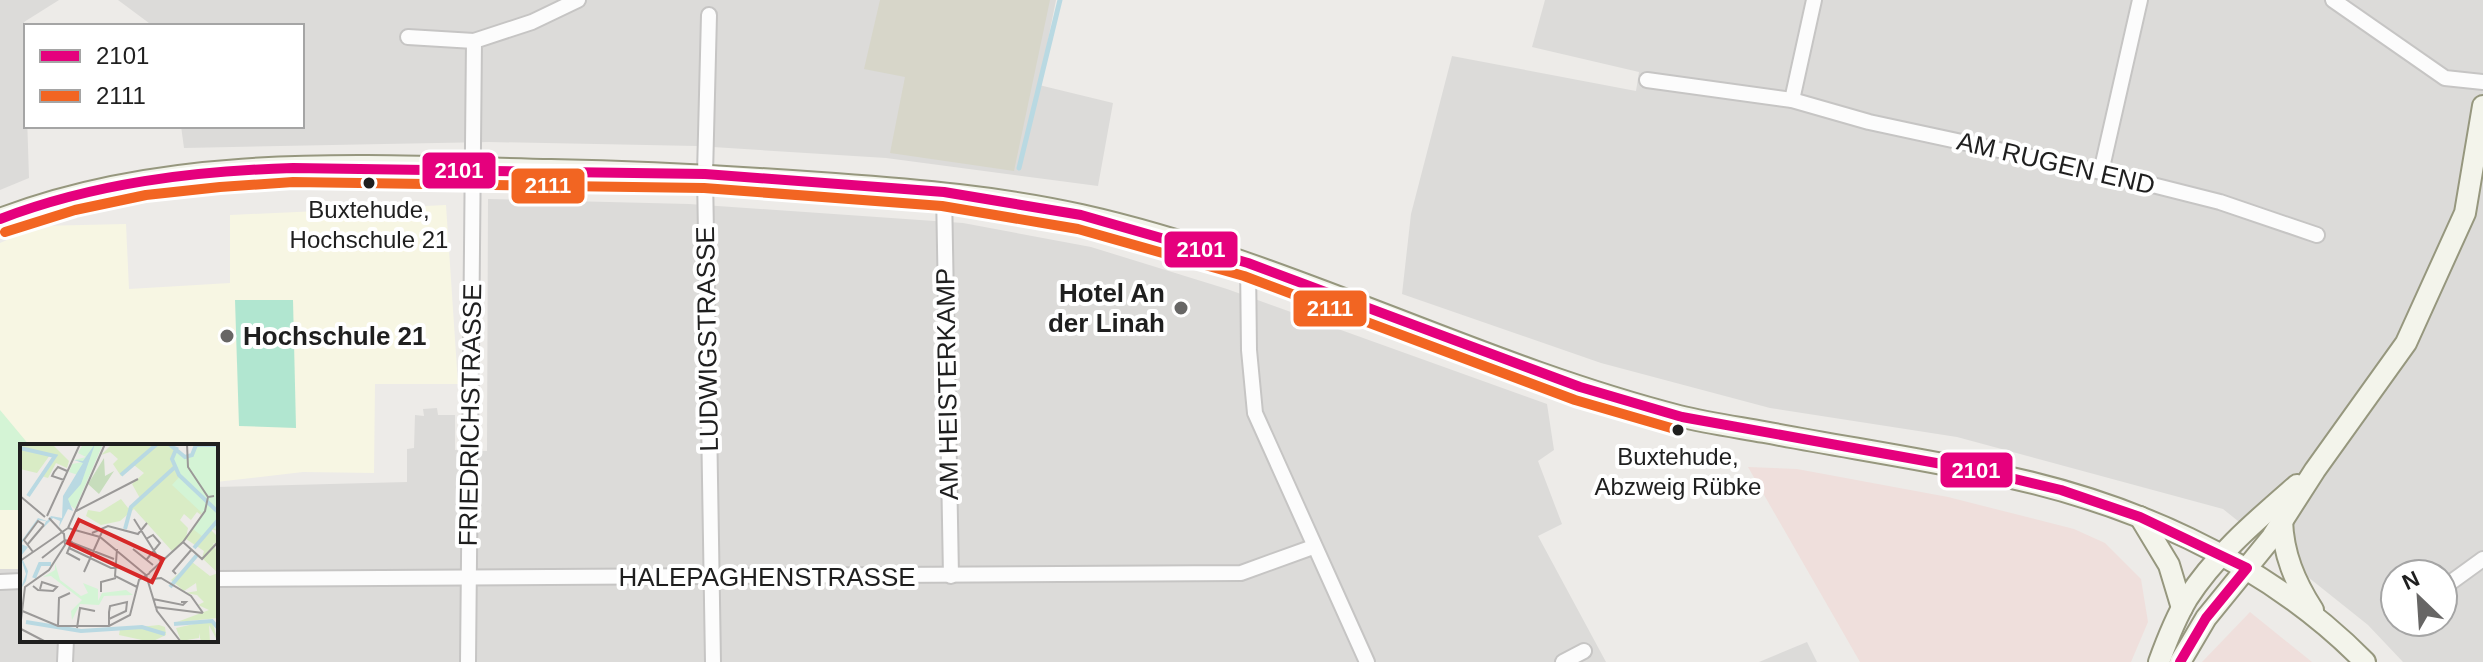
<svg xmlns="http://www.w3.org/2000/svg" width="2483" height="662" font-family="Arial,sans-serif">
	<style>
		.residential { fill: #dcdbd9; fill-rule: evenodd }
		.commercial { fill: #efdfdc }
		.education { fill: #f7f6e3 }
		.construction { fill: #d7d6c9 }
		.park { fill: #d4f4d5 }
		.pitch { fill: #b1e6d0 }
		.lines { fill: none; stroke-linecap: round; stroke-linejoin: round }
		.stream { stroke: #b9d9e2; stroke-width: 5 }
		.street-casing { stroke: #c6c5c4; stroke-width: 18 }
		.secondary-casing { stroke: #96977e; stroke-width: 24 }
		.street { stroke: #fcfcfc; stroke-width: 14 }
		.secondary { stroke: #f3f4eb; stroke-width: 20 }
		.bus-1-casing { stroke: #fff; stroke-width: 16 }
		.bus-2-casing { stroke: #fff; stroke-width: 16 }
		.bus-1 { stroke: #e5007d; stroke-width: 10 }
		.bus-2 { stroke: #f26522; stroke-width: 10 }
		.bus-dot { fill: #1f1f1f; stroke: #fff; stroke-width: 3 }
		.poi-dot { fill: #676665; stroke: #fff; stroke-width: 3 }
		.labels { text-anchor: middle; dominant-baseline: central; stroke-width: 8; stroke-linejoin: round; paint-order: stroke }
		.bus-label { font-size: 24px; fill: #1f1f1f; stroke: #fff }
		.street-label { font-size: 26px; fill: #1f1f1f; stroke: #fff }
		.poi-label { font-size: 26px; font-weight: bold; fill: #1f1f1f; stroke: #fff; text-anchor: end }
		.inset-river { fill: none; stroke: #b9d9e2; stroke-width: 4 }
		.inset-road { fill: none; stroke: #9b9998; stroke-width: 2 }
		.view { fill: #d62828; fill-opacity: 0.15; stroke: #d62828; stroke-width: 4 }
		.inset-edge { fill: none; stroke: #1f1f1f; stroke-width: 4 }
		.line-badge { stroke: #fff; stroke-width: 3 }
		.badge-label { font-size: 22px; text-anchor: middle; font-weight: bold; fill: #fff }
	</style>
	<rect width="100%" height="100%" fill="#edebe8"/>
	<g class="residential">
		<polygon points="0,0 59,0 24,22 29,178 0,190"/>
		<polygon points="118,0 1056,0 1039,85 1113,103 1098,186 886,158 697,146 489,142 184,148 181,126 302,126 302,26 153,26"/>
		<path d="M 1545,0 L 2483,0 L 2483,662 L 2403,662 L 2368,625 L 2223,509 L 1957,437 L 1770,408 L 1601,363 L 1402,294 L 1411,214 L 1452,56 L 1636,91 L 1639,72 L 1532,47 ZM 2395,574 L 2443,574 L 2443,622 L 2395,622 Z"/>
		<polygon points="488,199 689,204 963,223 1091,247 1227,289 1547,404 1554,450 1538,461 1562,524 1538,536 1606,662 0,662 0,569 22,569 22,640 216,640 216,487 407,482 407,449 414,448 415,415 424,416 423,409 437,408 438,415 455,415 455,450 487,451"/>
		<polygon points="1807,642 1817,662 1759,662"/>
	</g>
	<g class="commercial">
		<polygon points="1748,467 1797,469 1948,497 2074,529 2105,543 2141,579 2148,622 2131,662 1860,662"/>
		<polygon points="2250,612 2312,662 2202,662"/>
	</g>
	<polygon class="education" points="446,205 458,384 375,384 374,473 303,472 216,482 216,446 22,446 22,569 0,569 0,243 38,226 126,224 129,289 230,283 230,215"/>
	<polygon class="construction" points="880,0 1050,0 1014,171 890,153 905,77 864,69"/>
	<polygon class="park" points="0,410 30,446 22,446 22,510 0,510"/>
	<polygon class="pitch" points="235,300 293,300 296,428 239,426"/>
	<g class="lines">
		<polyline class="stream" points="1019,168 1060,0"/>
		<g class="street-casing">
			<g id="street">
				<polyline points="2333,0 2445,78 2483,82"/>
				<polyline points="709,15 705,174 713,662"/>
				<polyline points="408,37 474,41"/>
				<polyline points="1647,80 1792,100 1869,122 2101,172 2220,202 2317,235"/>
				<polyline points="1792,100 1814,0"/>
				<polyline points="2101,172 2140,0"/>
				<polyline points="944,192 951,576"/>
				<polyline points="1248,263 1249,350 1255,413 1367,662"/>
				<polyline points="216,579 1241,573 1313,547"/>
				<polyline points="0,582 22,581"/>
				<polyline points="2443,588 2483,559"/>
				<polyline points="65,662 66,640"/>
				<polyline points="468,662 474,41 532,22 578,0"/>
				<polyline points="1563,662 1584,651"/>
			</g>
		</g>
		<g class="secondary-casing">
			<g id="secondary">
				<path d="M 0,219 C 174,152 368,166 551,170 C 646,172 740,177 835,184 C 917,190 1000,197 1081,215 C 1287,261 1476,364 1679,416 C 1707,423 1736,427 1764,432 C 1837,446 1911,457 1983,472 C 2124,499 2264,559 2365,662"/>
				<polyline points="2140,517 2169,565 2182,608"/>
				<path d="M 2282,520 C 2283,554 2295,582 2313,610"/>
				<path d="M 2159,662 C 2167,640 2175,619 2187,599 C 2215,555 2258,519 2297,485"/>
				<polyline points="2180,662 2206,618 2272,537 2315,470 2406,343 2465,213 2483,106"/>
			</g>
		</g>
		<use href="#street" class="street"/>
		<use href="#secondary" class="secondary"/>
		<g class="bus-1-casing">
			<path id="bus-1" d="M 0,219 C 94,183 193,171 293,168 L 705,174 L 944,192 L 1081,215 L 1248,263 L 1580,387 L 1682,417 L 1986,472 L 2061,490 L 2140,517 L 2247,568 L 2206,618 L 2180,662"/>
		</g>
		<g class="bus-2-casing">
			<polyline id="bus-2" points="5,232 75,210 146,195 220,187 293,182 704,188 942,206 1078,229 1244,276 1575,400 1678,430"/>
		</g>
		<use href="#bus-1" class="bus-1"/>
		<use href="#bus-2" class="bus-2"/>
	</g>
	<g class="bus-dot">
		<circle cx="369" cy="183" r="7"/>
		<circle cx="1678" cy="430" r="7"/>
	</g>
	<g class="poi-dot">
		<circle cx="1181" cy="308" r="8"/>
		<circle cx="227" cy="336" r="8"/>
	</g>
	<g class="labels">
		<g class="bus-label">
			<text x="369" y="209">Buxtehude,<tspan x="369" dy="30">Hochschule 21</tspan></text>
			<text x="1678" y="456">Buxtehude,<tspan x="1678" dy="30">Abzweig Rübke</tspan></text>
		</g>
		<g class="street-label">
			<text transform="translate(2056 163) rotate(13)">AM RUGEN END</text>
			<text transform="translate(707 339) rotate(-91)">LUDWIGSTRASSE</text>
			<text transform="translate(947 384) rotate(-91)">AM HEISTERKAMP</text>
			<text transform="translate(470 415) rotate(-89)">FRIEDRICHSTRASSE</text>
			<text x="767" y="577">HALEPAGHENSTRASSE</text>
		</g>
		<g class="poi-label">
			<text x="1165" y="293">Hotel An<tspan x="1165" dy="30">der Linah</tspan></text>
			<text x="243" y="336" text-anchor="start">Hochschule 21</text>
		</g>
	</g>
	<g transform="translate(20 444)">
		<rect width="198" height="198" fill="#edebe8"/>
		<path d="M 0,0 L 32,0 L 49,17 L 47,24 L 36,19 L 28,34 L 21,32 L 35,14 L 30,11 L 17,29 L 0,25 ZM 92,0 L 150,1 L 161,13 L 171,13 L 198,0 L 198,48 L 187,55 L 181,71 L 177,68 L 171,76 L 164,70 L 160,76 L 168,84 L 166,94 L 198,51 L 198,87 L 190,85 L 198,93 L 198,101 L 193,99 L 198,111 L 198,174 L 157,178 L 189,166 L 178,161 L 184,158 L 177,151 L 165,149 L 177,147 L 176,139 L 164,147 L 151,136 L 172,118 L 190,132 L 198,129 L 182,114 L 184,107 L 166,95 L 152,107 L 114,65 L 100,77 L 81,81 L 66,72 L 68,66 L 80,68 L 101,55 L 108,64 L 121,56 L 112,40 L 124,29 L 114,21 L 101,32 L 93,20 L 98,15 L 90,8 L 81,11 ZM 192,176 L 198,198 L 189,181 L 190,198 L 181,198 L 179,189 L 179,194 L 161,197 L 156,184 ZM 139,181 L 145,183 L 146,191 L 131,198 L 99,191 L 100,185 Z" fill="#d9ecc5"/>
		<path d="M 84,14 L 85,32 L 94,27 L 79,50 L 68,40 Z" fill="#c7ddbc"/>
		<path d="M 63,0 L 83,0 L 55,65 L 45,57 L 58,31 L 49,28 L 52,20 L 63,18 L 54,16 L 66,13 L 58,9 ZM 174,0 L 198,0 L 198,87 L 192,83 L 183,93 L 173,85 L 183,70 L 152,41 L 160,32 L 152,14 L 157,3 L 160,12 L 171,12 ZM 35,119 L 40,136 L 61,152 L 68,149 L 63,139 L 78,145 L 78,157 L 82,149 L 106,146 L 113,151 L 84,152 L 79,161 L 60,160 L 52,176 L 51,167 L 62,156 L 31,132 L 23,133 L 35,126 Z" fill="#d4f4d5"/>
		<path d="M 75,0 L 61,40 L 48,55 L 53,67 L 48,65 L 39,83 L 40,77 L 33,74 L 23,84 L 26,77 L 18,76 L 1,100 L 8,103 L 1,112 L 8,127 L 6,137 L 0,146 L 6,130 L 1,115 L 0,99 L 18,74 L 27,77 L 31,72 L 42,74 L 43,52 L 63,19 L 54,16 L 63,17 Z" fill="#b9d9e2"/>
		<path class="inset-river" d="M 149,0 L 165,13 L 172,11 L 176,1 L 198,1M 157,3 L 152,15 L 159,31 L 198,68M 0,4 L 35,12 L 8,52M 101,31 L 137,0M 105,85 L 111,63 L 155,23M 174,104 L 198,76M 14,134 L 20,120 L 31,120M 150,143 L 177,111M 6,178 L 61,187 L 122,183 L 145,190M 154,180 L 192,177 L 198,184"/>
		<path class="inset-road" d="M 167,0 L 168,23 L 188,53M 44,36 L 32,32 L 34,28 L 38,23 L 47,27M 0,52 L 25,73M 56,67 L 118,35M 27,72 L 60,0M 114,75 L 141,118M 48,84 L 85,0M 72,89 L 88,82 L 118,90 L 127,79M 126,95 L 133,91 L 140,99 L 127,115M 45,96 L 94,115M 52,97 L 47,109 L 60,116M 163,98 L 182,115 L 198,98M 7,101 L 24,81M 49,104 L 91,124 L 102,123M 97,105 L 95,132 L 117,143M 113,105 L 133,121M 13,108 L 4,96 L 18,77 L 24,81M 22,114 L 45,96M 0,117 L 48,84 L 80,93 L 126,131 L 137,167 L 161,198M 64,128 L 82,88M 129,129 L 163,98 L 185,67 L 188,53 L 194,52M 156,130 L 153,127 L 172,105M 131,135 L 141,134 L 171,152 L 183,169M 13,142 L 18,146 L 33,147 L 37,143 L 22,138 L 20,145M 81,148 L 81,138 L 96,134M 133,155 L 163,161 L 166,158 L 161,158M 135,163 L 183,169M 0,166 L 38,182 L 89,182 L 110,171 L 119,136 L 130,129M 89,175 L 106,167 L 107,158 L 90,162 L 89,168 L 89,182M 38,182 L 39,154 L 50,149M 0,184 L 5,143 L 29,126 L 45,101 L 44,90 L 29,74M 57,184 L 60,164 L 75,167M 1,185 L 26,198"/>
		<path class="view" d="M 59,76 L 143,115 L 132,138 L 48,99 Z"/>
		<rect width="198" height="198" class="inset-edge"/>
	</g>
	<g class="line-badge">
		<rect x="421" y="151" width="76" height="39" rx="8" fill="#e5007d"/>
		<rect x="510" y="167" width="76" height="38" rx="8" fill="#f26522"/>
		<rect x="1163" y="230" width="76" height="39" rx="8" fill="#e5007d"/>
		<rect x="1292" y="289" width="76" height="39" rx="8" fill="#f26522"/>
		<rect x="1939" y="451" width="75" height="38" rx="8" fill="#e5007d"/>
	</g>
	<g class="badge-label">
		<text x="459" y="178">2101</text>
		<text x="548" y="193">2111</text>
		<text x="1201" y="257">2101</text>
		<text x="1330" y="316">2111</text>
		<text x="1976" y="478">2101</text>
	</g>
	<rect x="24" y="24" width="280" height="104" fill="#ffffff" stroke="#a5a5a5" stroke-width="2"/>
	<rect x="40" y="50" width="40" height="12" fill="#e5007d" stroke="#a5a5a5" stroke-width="2"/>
	<text x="96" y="64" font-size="24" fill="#1f1f1f">2101</text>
	<rect x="40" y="90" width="40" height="12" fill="#f26522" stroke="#a5a5a5" stroke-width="2"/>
	<text x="96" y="104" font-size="24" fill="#1f1f1f">2111</text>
	<g transform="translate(2419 598) rotate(335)"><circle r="38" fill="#ffffff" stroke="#a5a5a5" stroke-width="2"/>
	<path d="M0-6L14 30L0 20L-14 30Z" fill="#676665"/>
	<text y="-12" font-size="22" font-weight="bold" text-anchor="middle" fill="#1f1f1f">N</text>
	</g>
</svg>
